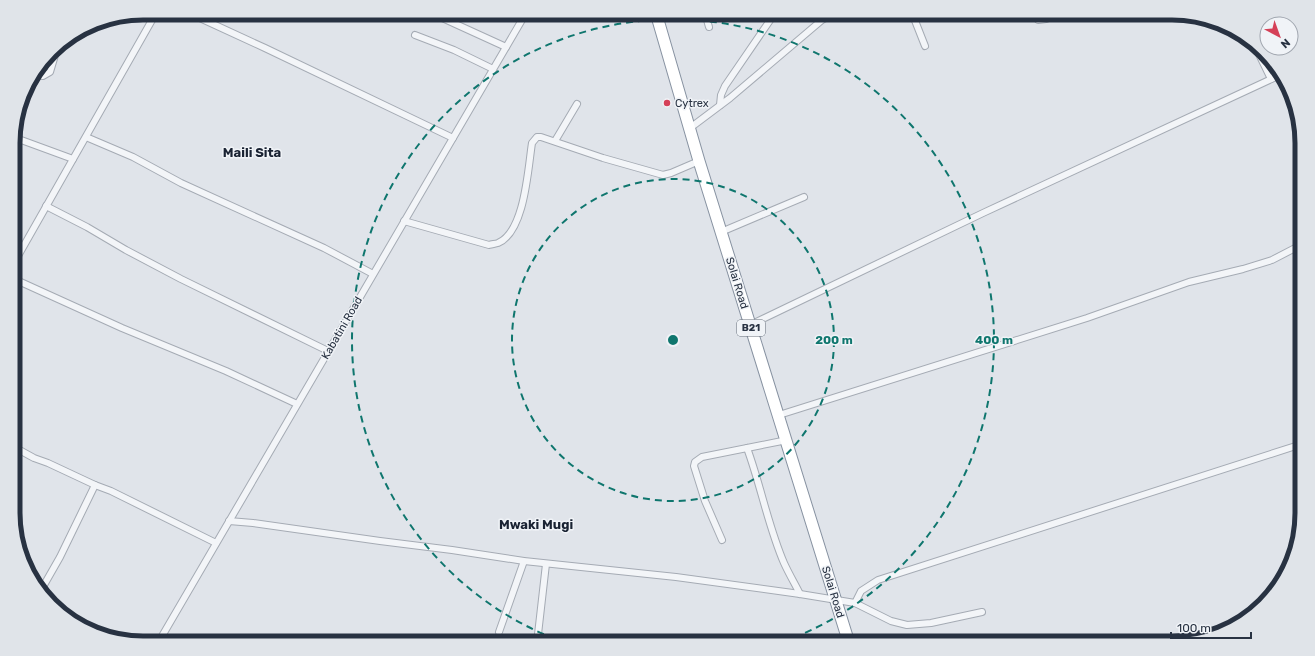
<svg xmlns="http://www.w3.org/2000/svg" width="1315" height="656" font-family="Rubik,sans-serif">
	<style>
		.lines { fill: none; stroke-linecap: round; stroke-linejoin: round }
		.street-casing { stroke: #a5abb4; stroke-width: 8 }
		.highway-casing { stroke: #8792a1; stroke-width: 13 }
		.street { stroke: #f3f5f8; stroke-width: 6 }
		.highway { stroke: #fff; stroke-width: 11 }
		.ring { fill: none; stroke: #0f766e; stroke-width: 2; stroke-dasharray: 7 5 }
		.poi-dot { fill: #d54058; stroke: #f0f3f7; stroke-width: 1.5 }
		.labels { text-anchor: middle; dominant-baseline: central; stroke-width: 3; stroke-linejoin: round; paint-order: stroke }
		.shield { fill: #f0f3f7; stroke: #646c78; stroke-width: 1 }
		.shield-label { font-size: 10px; font-weight: bold; fill: #283242 }
		.poi-label { font-size: 11px; fill: #283242; stroke: #f0f3f7; text-anchor: start }
		.street-label { font-size: 11px; fill: #283242; stroke: #f0f3f7 }
		.quarter-label { font-size: 13px; font-weight: bold; fill: #1a2333; stroke: #f0f3f7 }
		.rim { fill: none; stroke: #283242; stroke-width: 5 }
		.centre { fill: #0f766e; stroke: #f0f3f7; stroke-width: 2 }
		.ring-label { font-size: 12px; text-anchor: middle; font-weight: bold; fill: #0f766e; stroke: #f0f3f7; stroke-width: 3; stroke-linejoin: round; paint-order: stroke }
	</style>
	<rect width="100%" height="100%" fill="#e0e4ea"/>
	<g class="lines">
		<g class="street-casing">
			<g id="street">
				<polyline points="189,13 265,48 453,138"/>
				<polyline points="705,13 709,27"/>
				<polyline points="912,13 925,46"/>
				<polyline points="1032,13 1038,20 1046,19 1060,13"/>
				<polyline points="438,16 506,47"/>
				<polyline points="415,35 454,50 493,69"/>
				<polyline points="1256,48 1271,79"/>
				<polyline points="34,75 43,76 50,72 58,45"/>
				<polyline points="720,105 721,95 725,86 775,13"/>
				<polyline points="690,128 730,98 822,20 834,13"/>
				<polyline points="13,137 73,159"/>
				<polyline points="86,137 133,157 181,183 324,248 373,274"/>
				<polyline points="555,141 577,104"/>
				<polyline points="46,206 87,227 126,250 181,279 328,351"/>
				<path d="M 404,221 L 489,245 C 492,244 495,244 498,243 C 525,232 528,168 532,143 L 537,137 L 541,137 L 603,158 L 663,175 L 671,173 L 699,161"/>
				<polyline points="721,232 804,197"/>
				<polyline points="14,263 156,13"/>
				<polyline points="14,279 122,328 226,371 297,404"/>
				<polyline points="750,325 983,213 1280,75"/>
				<polyline points="779,415 1087,318 1189,282 1243,269 1272,260 1301,245"/>
				<polyline points="14,447 34,458 48,463 95,485 111,491 216,543"/>
				<path d="M 747,448 C 761,486 768,526 784,563 C 789,574 795,584 800,594"/>
				<polyline points="229,521 253,523 380,541 452,550 524,561 676,577 800,594 855,603 891,621 907,625 931,623 982,612"/>
				<polyline points="722,540 705,501 694,466 695,462 702,457 787,440"/>
				<polyline points="40,592 60,557 95,485"/>
				<polyline points="855,603 861,591 878,580 1302,444"/>
				<polyline points="499,632 524,561"/>
				<polyline points="158,643 526,13"/>
				<polyline points="537,643 546,564"/>
				<polyline points="943,643 957,639"/>
			</g>
		</g>
		<g class="highway-casing">
			<polyline id="highway" points="656,13 699,161 849,643"/>
		</g>
		<use href="#street" class="street"/>
		<use href="#highway" class="highway"/>
	</g>
	<g class="ring">
		<circle cx="673" cy="340" r="161"/>
		<path d="M566 643A321 321 0 1 1 780 643"/>
	</g>
	<circle class="poi-dot" cx="667" cy="103" r="4"/>
	<g class="labels">
		<rect class="shield" x="737" y="320" width="28" height="16" rx="3"/>
		<g class="shield-label">
			<text x="751" y="328">B21</text>
		</g>
		<g class="poi-label">
			<text x="675" y="103">Cytrex</text>
		</g>
		<g class="street-label">
			<text transform="translate(737 283) rotate(73)">Solai Road</text>
			<text transform="translate(342 328) rotate(-60)">Kabatini Road</text>
			<text transform="translate(833 592) rotate(73)">Solai Road</text>
		</g>
		<g class="quarter-label">
			<text x="252" y="152">Maili Sita</text>
			<text x="536" y="524">Mwaki Mugi</text>
		</g>
	</g>
	<path d="M0 0H1315V656H0ZM143 20H1172A123 123 0 0 1 1295 143V513A123 123 0 0 1 1172 636H143A123 123 0 0 1 20 513V143A123 123 0 0 1 143 20Z" fill="#e0e4e9" fill-rule="evenodd"/>
	<path class="rim" d="M143 20H1172A123 123 0 0 1 1295 143V513A123 123 0 0 1 1172 636H143A123 123 0 0 1 20 513V143A123 123 0 0 1 143 20Z"/>
	<circle cx="673" cy="340" r="6" class="centre"/>
	<g class="ring-label">
		<text x="834" y="344">200 m</text>
		<text x="994" y="344">400 m</text>
	</g>
	<g transform="translate(1279 36) rotate(139)"><circle r="19" fill="#f0f3f7" stroke="#a0a6af"/>
	<path d="M0-3L7 15L0 10L-7 15Z" fill="#d54058"/>
	<text y="-6" font-size="11" font-weight="bold" text-anchor="middle" fill="#283242">N</text>
	</g>
	<path d="M1171 632v6h80v-6" fill="none" stroke="#283242" stroke-width="2"/>
	<text x="1177" y="632" font-size="12" fill="#283242" stroke="#f0f3f7" stroke-width="3" paint-order="stroke">100 m</text>
</svg>
